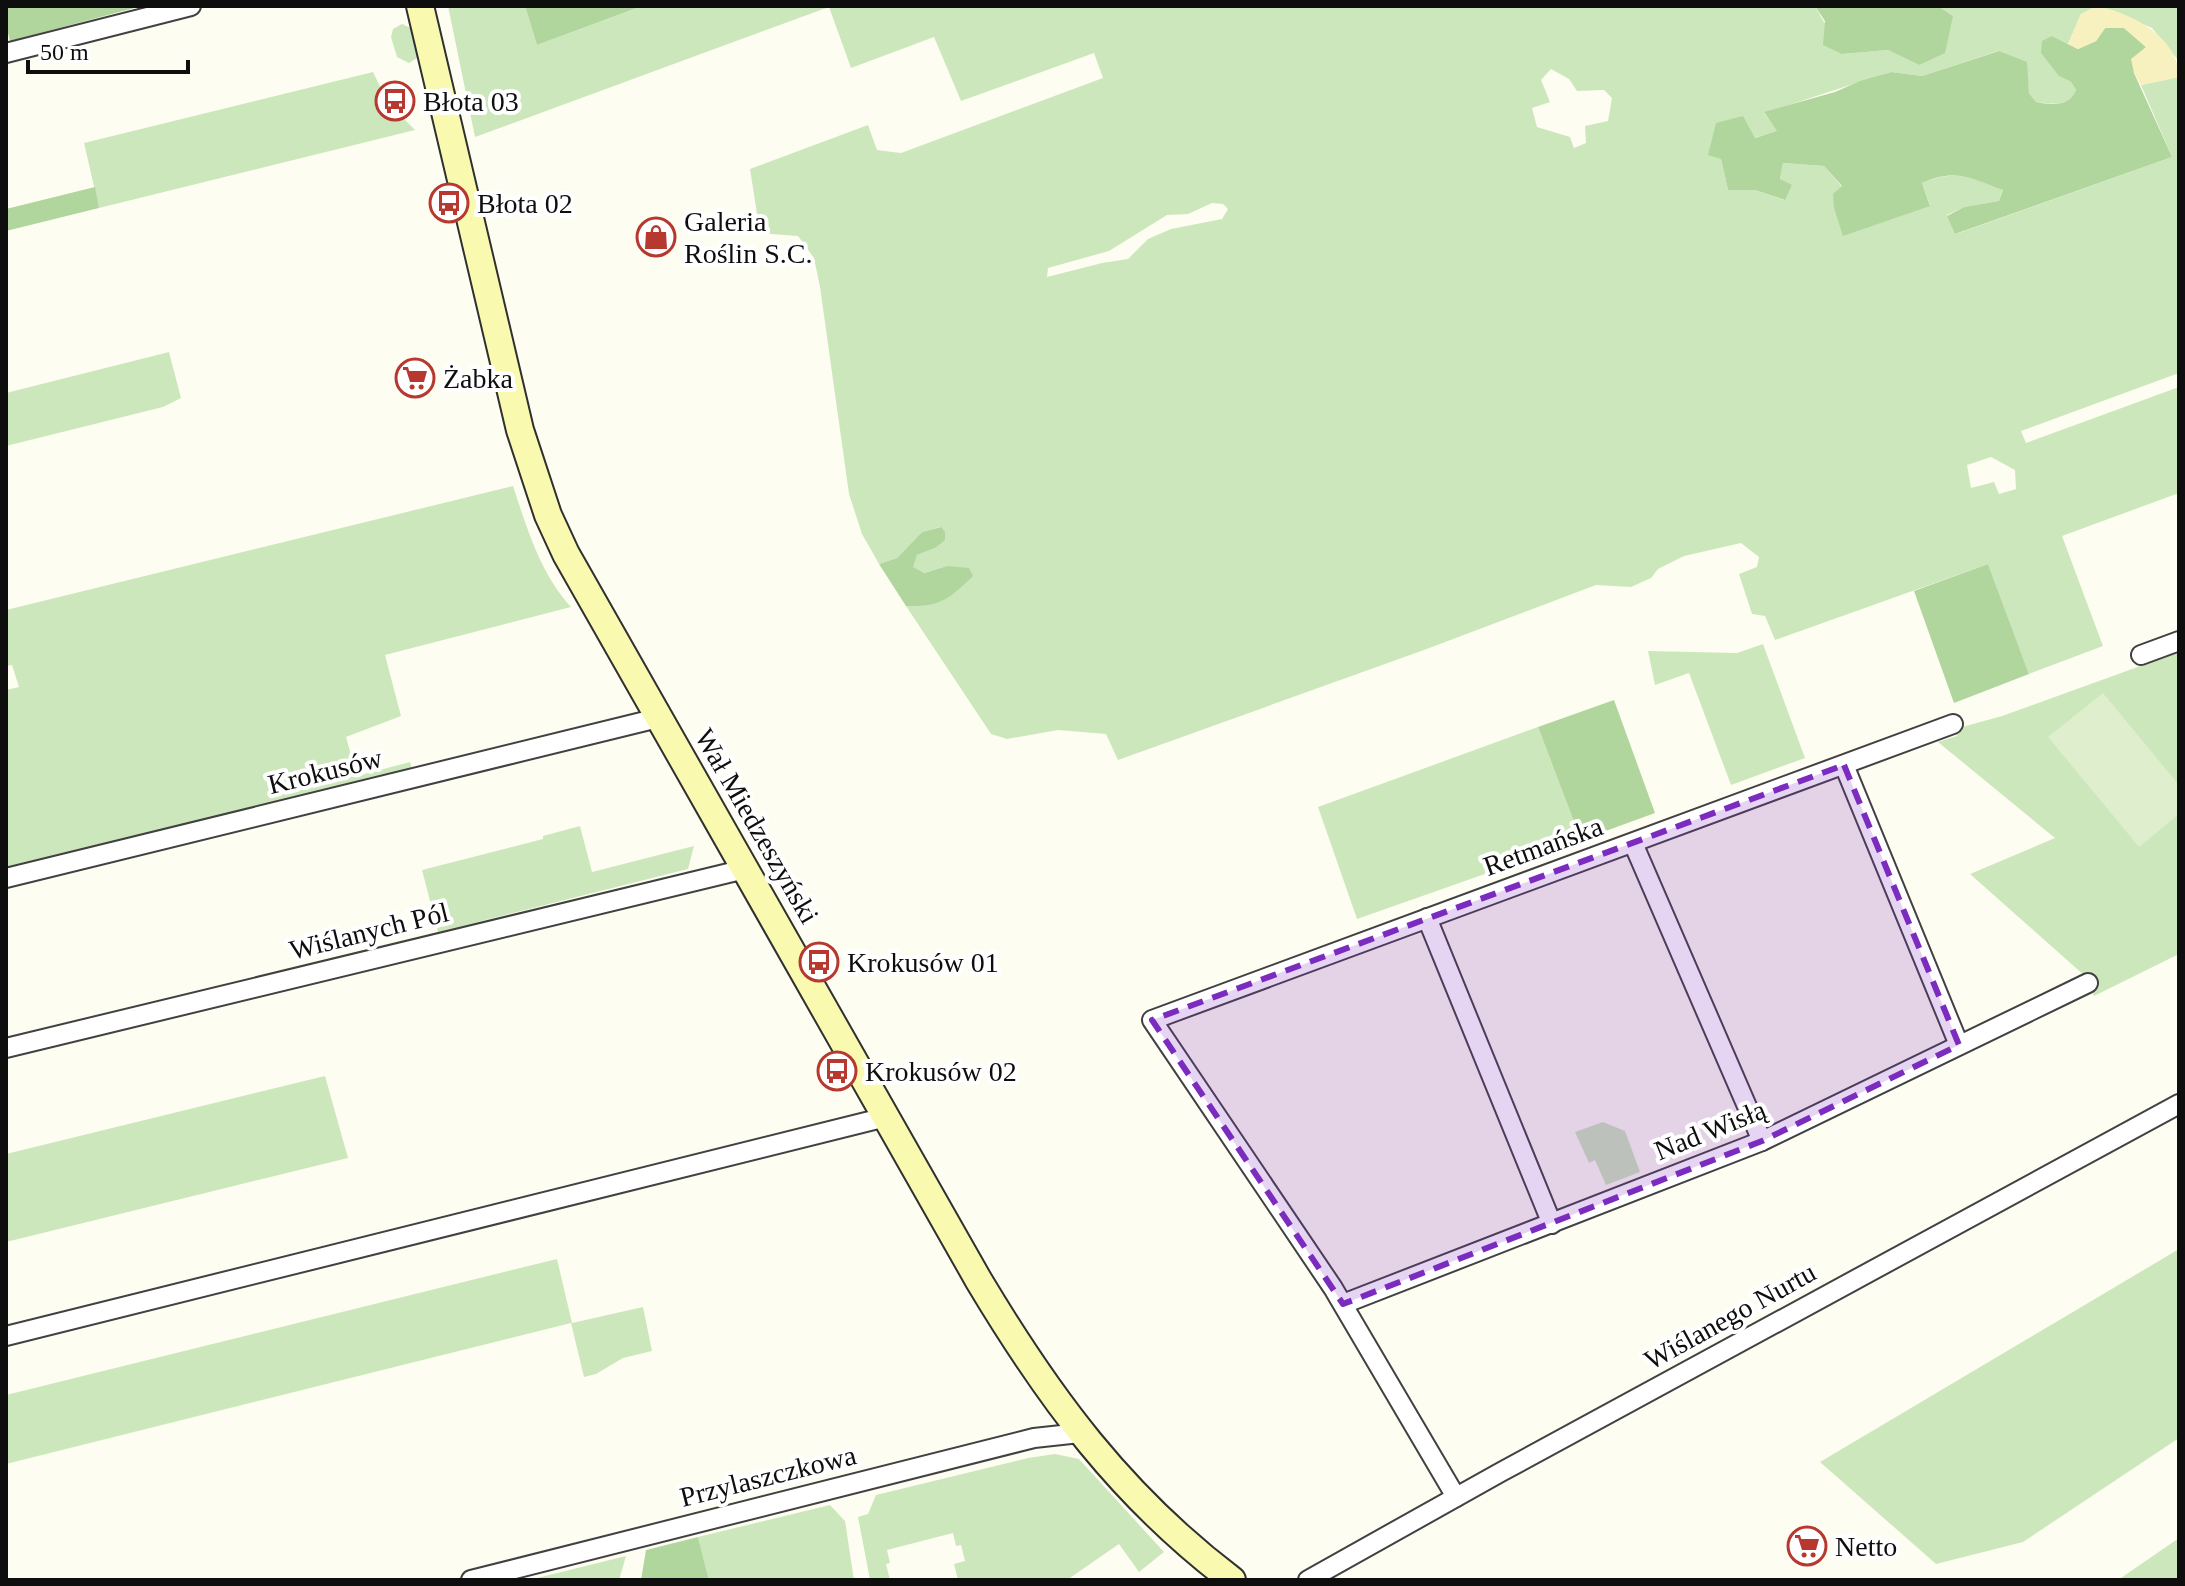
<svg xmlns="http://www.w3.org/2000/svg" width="2185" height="1586" font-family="Georgia,serif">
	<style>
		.green { fill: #cde7bc; fill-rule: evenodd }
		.forest { fill: #b0d69d }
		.sand { fill: #f7f1c0 }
		.pitch { fill: #dfeecd }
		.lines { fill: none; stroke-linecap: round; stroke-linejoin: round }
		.minor-casing { stroke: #414141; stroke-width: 22 }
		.secondary-casing { stroke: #303030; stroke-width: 30 }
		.minor { stroke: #fff; stroke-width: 18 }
		.secondary { stroke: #f9fab0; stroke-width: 26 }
		.marked { fill: #7b2cbf; fill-opacity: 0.2; stroke: #7b2cbf; stroke-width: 6; stroke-dasharray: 16 10; stroke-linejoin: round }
		.labels { text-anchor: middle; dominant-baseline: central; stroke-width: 8; stroke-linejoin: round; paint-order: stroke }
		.poi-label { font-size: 28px; fill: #0e0e0e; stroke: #fff; text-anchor: start }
		.street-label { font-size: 28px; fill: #0e0e0e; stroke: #fff }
	</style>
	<rect width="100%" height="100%" fill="#fefdf1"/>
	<g class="green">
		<path d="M 448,6 L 525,6 L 537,45 L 642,6 L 1815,6 L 1842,54 L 1888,50 L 1919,65 L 1953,16 L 1938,6 L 2097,6 L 2081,14 L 2068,44 L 2052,36 L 2059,76 L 2071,82 L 2076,90 C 2069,107 2052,104 2036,102 L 2029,93 L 2026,62 L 1998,51 L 1922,76 L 1890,72 L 1764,113 L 1778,131 L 1754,138 L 1721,159 L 1728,190 L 1755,190 L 1784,200 L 1780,180 L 1783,163 L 1824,166 L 1842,187 L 1930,205 L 1922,183 C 1955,169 1971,178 2003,189 L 1999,201 L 1964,207 L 1947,215 L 1956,234 L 2172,157 L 2141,85 L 2179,77 L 2179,373 L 2021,431 L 2026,443 L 2179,387 L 2179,493 L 2062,536 L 2103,646 L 2029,674 L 1988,564 L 1775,640 L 1765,616 L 1752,614 L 1739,574 L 1757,567 L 1759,557 L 1741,543 L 1684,556 L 1658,569 L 1651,578 L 1631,587 L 1596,585 L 1424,650 L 1118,760 L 1106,734 L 1058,730 L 1007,739 L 991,734 L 906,606 L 921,606 L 947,566 L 923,573 L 912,567 L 917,555 L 935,548 L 940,527 L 922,532 L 897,558 L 879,564 L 862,534 L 849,494 L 820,287 L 814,258 L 798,236 L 760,233 L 750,169 L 868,125 L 877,150 L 901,153 L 1103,78 L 1094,53 L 961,101 L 934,37 L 851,68 L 829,7 L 475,137 ZM 1551,69 L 1569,79 L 1577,91 L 1604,90 L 1612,98 L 1608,121 L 1585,126 L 1586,143 L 1574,148 L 1570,137 L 1537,127 L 1532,108 L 1550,102 L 1541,80 ZM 1212,203 L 1223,204 L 1228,209 L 1222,219 L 1171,229 L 1148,239 L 1128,259 L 1102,263 L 1047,277 L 1048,268 L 1109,251 L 1167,215 L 1188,214 ZM 1991,457 L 2015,470 L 2016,489 L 1999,494 L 1994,482 L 1971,488 L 1967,465 Z"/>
		<polygon points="2101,6 2179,6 2179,66 2178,60 2152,28"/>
		<polygon points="402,24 413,29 419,52 417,58 409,63 397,57 391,37 393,29"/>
		<polygon points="373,72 388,103 415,130 99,208 84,143"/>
		<polygon points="169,352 181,398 163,407 6,446 6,393"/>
		<path d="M 513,486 C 527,528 540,573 571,607 L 385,655 L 401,716 L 346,737 L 357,776 L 410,762 L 413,772 L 6,874 L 6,690 L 19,687 L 12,665 L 6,666 L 6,610 Z"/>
		<polygon points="1763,644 1805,758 1731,785 1689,673 1655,685 1648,651 1737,653"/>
		<polygon points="2179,652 2179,954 2094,996 2085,976 1970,874 2055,838 1938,742 1957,736 1955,729 2002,716"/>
		<polygon points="1538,727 1581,840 1357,919 1318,807"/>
		<polygon points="580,826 592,872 694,846 688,869 438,932 422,870 543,839 543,836"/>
		<polygon points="325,1076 348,1158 6,1242 6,1154"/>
		<polygon points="1603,1122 1625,1131 1640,1172 1606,1185 1595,1160 1589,1163 1575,1132"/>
		<polygon points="2179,1249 2179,1438 2023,1542 1936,1564 1820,1462"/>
		<polygon points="557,1259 572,1323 643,1307 652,1351 623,1358 596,1374 584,1377 571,1323 6,1464 6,1395"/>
		<polygon points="1055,1454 1079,1459 1164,1552 1139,1572 1119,1544 1067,1580 958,1580 954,1564 965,1561 961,1545 956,1546 953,1533 887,1550 890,1563 886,1564 890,1580 870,1580 858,1517 868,1514 876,1495 1028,1458"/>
		<polygon points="830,1505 845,1521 854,1580 709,1580 698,1537"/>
		<polygon points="2179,1538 2179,1580 2118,1580"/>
		<polygon points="626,1556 619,1580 529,1580"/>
	</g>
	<g class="forest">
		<polygon points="6,6 142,6 10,41 6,25"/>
		<polygon points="525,6 642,6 537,45"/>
		<polygon points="1815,6 1938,6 1953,16 1945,53 1919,65 1888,50 1842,54 1823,45 1825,21"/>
		<path d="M 2105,28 L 2124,28 L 2146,47 L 2134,73 L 2172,157 L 1955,234 L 1947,216 L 1964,207 L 1999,201 L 2003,190 C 1971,178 1955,168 1922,183 L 1930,206 L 1843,236 L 1834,208 L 1833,194 L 1842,186 L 1824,166 L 1783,163 L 1780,179 L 1792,185 L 1785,200 L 1755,190 L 1728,190 L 1721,159 L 1708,155 L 1716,123 L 1743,116 L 1755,138 L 1777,131 L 1764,112 L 1835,92 L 1860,81 L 1891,72 L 1922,76 L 1999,51 L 2027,62 L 2029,93 L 2036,102 C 2052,105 2069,107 2076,90 L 2071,82 L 2059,76 L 2041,53 L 2042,41 L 2052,36 L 2078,49 L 2096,41 Z"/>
		<polygon points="95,187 99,208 6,231 6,209"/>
		<path d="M 941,527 L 945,532 L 945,540 L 935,548 L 917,555 L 913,567 L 924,573 L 947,566 L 969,568 L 973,576 C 949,599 941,607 906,606 L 879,564 L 897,558 L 922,532 Z"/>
		<polygon points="1988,564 2029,674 1954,703 1914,591"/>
		<polygon points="1614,700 1655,813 1581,840 1538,727"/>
		<polygon points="698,1537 709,1580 641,1580 646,1550"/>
	</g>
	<path class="sand" d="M 2097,6 C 2131,13 2179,37 2179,77 L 2141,85 L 2134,73 L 2131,59 L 2146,47 L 2124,28 L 2105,28 L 2096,41 L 2078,49 L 2068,44 L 2081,14 Z"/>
	<polygon class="pitch" points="2103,693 2179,785 2179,814 2139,847 2048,737"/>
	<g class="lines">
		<g class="minor-casing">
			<g id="minor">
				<polyline points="6,53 191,6"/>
				<polyline points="2141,655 2179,641"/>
				<polyline points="1844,765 1959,1045"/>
				<polyline points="1633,843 1762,1141"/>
				<polyline points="6,878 658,718"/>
				<polyline points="1427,918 1552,1224"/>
				<polyline points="6,1048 745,869"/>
				<polyline points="1343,1304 1762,1141 2088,983"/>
				<polyline points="6,1336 886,1117"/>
				<polyline points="1456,1497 1333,1288 1152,1020 1953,724"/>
				<polyline points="471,1580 1034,1438 1080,1433"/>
				<polyline points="1308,1580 1501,1472 2179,1104"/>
			</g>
		</g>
		<g class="secondary-casing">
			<path id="secondary" d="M 420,6 L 520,430 L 548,515 L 566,554 L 979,1281 C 1049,1398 1121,1496 1232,1580"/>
		</g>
		<use href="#minor" class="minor"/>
		<use href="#secondary" class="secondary"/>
	</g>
	<path class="marked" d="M 1844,765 L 1959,1045 L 1762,1141 L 1343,1304 L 1152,1020 Z"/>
	<defs>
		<g id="bus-ring" transform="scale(2)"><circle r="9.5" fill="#fff" stroke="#b6382f" stroke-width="1.5"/><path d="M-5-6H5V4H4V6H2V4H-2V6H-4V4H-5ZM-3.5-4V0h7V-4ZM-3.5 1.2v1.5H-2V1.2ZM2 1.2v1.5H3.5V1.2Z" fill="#b6382f"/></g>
		<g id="shop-ring" transform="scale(2)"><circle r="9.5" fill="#fff" stroke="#b6382f" stroke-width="1.5"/><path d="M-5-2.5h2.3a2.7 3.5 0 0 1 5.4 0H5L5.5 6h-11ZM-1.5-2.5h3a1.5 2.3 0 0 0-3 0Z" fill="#b6382f"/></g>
		<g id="supermarket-ring" transform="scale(2)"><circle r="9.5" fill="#fff" stroke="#b6382f" stroke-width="1.5"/><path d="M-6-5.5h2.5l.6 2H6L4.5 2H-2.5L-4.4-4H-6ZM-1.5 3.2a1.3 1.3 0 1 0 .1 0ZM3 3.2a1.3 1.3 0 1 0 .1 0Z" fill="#b6382f"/></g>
	</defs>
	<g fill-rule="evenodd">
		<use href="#bus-ring" x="395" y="101"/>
		<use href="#bus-ring" x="449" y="203"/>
		<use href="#shop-ring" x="656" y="237"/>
		<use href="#supermarket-ring" x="415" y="378"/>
		<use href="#bus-ring" x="819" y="962"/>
		<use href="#bus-ring" x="837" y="1071"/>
		<use href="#supermarket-ring" x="1807" y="1546"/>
	</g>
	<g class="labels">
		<g class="poi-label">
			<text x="423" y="101">Błota 03</text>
			<text x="477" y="203">Błota 02</text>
			<text x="684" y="221">Galeria<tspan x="684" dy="32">Roślin S.C.</tspan></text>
			<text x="443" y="378">Żabka</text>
			<text x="847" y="962">Krokusów 01</text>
			<text x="865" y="1071">Krokusów 02</text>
			<text x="1835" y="1546">Netto</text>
		</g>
		<g class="street-label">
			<text transform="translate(325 771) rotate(-14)">Krokusów</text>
			<text transform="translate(757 826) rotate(60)">Wał Miedzeszyński</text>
			<text transform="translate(1543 846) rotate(-20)">Retmańska</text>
			<text transform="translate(369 931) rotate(-14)">Wiślanych Pól</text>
			<text transform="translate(1710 1130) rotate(-22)">Nad Wisłą</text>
			<text transform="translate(1730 1316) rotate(-29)">Wiślanego Nurtu</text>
			<text transform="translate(768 1476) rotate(-14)">Przylaszczkowa</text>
		</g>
	</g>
	<rect width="2185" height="1586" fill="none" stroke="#0e0e0e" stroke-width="16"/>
	<path d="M28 60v12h160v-12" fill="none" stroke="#0e0e0e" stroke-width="4"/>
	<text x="40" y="60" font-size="24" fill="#0e0e0e" stroke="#ffffff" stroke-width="6" paint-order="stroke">50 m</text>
</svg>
